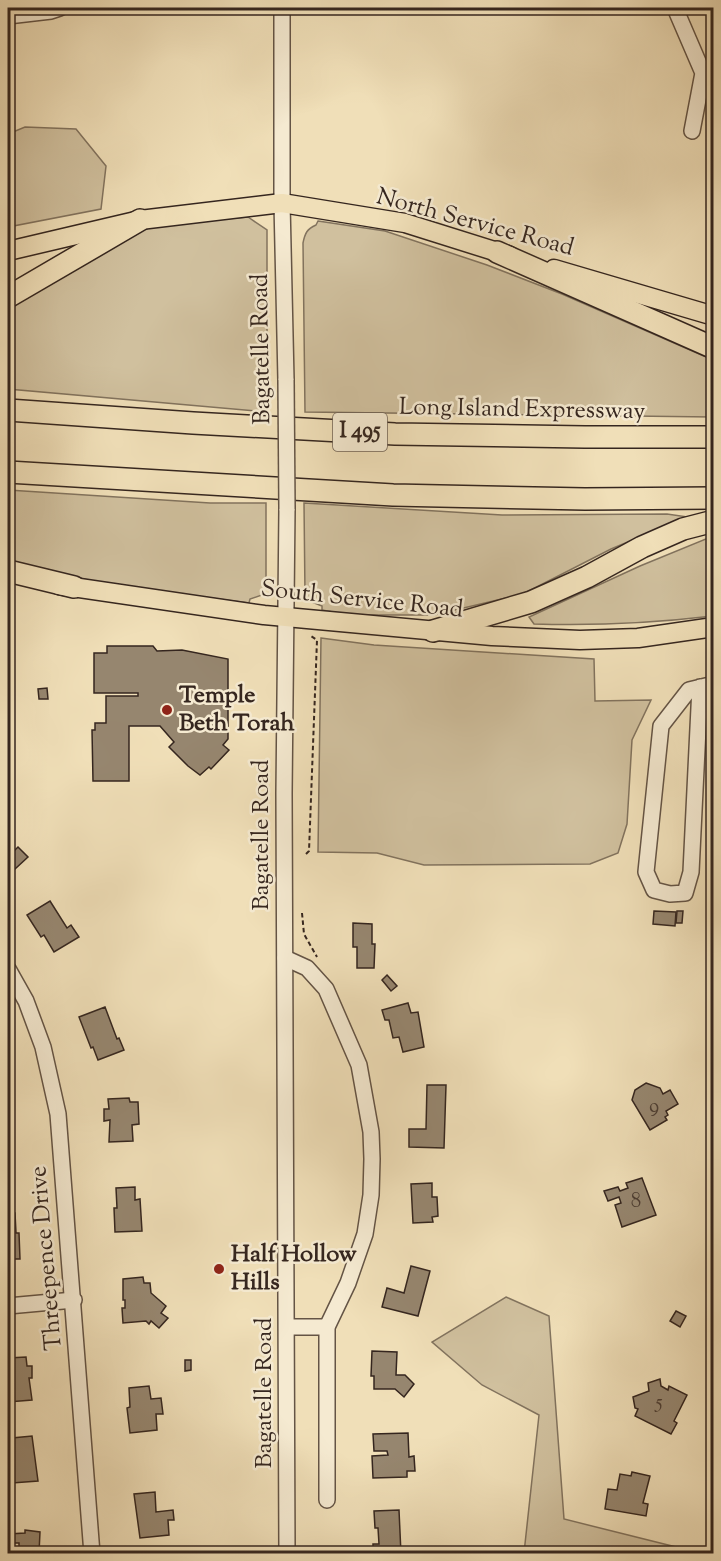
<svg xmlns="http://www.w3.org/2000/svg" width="721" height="1561" font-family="'Sorts Mill Goudy',serif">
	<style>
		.green { fill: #d0c09e; stroke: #82735e; stroke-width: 1.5 }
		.building { fill: #96866f; stroke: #35261f; stroke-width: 1.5 }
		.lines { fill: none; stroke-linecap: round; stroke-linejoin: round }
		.minor-casing { stroke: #645445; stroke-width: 18 }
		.major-casing { stroke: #35261f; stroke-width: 21 }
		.highway-casing { stroke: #35261f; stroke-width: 24 }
		.path { stroke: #35261f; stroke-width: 2; stroke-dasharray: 4.5 3; stroke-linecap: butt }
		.minor { stroke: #f5ead1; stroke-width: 15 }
		.major { stroke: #f0dfb8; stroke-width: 18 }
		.highway { stroke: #f0dfb8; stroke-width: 21 }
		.minor-bridge-casing { stroke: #645445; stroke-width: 18; stroke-linecap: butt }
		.minor-bridge { stroke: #f5ead1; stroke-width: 15 }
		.poi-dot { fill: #8f2418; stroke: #f5ead1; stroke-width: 2 }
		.labels { text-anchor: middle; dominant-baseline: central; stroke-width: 5; stroke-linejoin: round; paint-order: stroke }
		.number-label { font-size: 21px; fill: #4d3e33 }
		.shield { fill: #f5ead1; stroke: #6f6154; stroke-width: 1.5 }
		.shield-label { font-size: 22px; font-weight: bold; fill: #35261f }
		.street-label { font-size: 24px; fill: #35261f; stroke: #f5ead1 }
		.poi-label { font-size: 24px; font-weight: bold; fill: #35261f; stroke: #f5ead1; text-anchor: start }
	</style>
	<rect width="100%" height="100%" fill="#f0dfb8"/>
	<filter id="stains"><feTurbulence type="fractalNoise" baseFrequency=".00333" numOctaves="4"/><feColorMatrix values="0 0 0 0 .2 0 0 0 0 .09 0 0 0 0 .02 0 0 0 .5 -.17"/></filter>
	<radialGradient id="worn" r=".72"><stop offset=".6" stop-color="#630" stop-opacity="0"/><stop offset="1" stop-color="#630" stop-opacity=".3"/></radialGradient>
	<g class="green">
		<polygon points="25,127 76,129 106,166 101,209 8,227 8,134"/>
		<polygon points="248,217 267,230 267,412 8,389 8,305 131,231 177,223"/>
		<path d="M 318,221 L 385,231 L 487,265 L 562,294 L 713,360 L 713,417 L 305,412 L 303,243 C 305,233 307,229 316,225 Z"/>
		<polygon points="8,490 210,503 266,503 266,586 262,595 250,599 249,603 119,586 8,564"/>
		<polygon points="304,503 502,515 667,514 688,517 611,549 523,594 434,615 349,615 322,610 322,606 309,601 305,594"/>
		<path d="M 713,536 L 713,616 C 653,623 595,626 534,624 L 529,617 L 640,566 Z"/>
		<polygon points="321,638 374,645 594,659 595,701 651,700 632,740 627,824 618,853 590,864 424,865 377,853 318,852"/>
		<polygon points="506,1297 549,1316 564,1519 676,1547 671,1553 524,1553 539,1415 482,1385 432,1342"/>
	</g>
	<g class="building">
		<polygon points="107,646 153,646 157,651 182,650 228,659 228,739 223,745 229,750 211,769 209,767 200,775 188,766 169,747 174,742 160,726 129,726 129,781 93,781 92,730 95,730 95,723 106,723 106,696 138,696 138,693 94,693 94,653 107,653"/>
		<polygon points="47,688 48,699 39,699 38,689"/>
		<polygon points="8,842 15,850 18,847 28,857 15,869 8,862"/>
		<polygon points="50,901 67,928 71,925 79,937 54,952 44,935 41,937 27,915"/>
		<polygon points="654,911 676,912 675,926 653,924"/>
		<polygon points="677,911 683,911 682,923 676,923"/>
		<polygon points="353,923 372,924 372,944 375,944 374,968 357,968 357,947 353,947"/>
		<polygon points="387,975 397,986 391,991 382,980"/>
		<polygon points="408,1003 411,1013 418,1012 424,1047 403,1052 399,1037 393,1038 389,1020 385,1020 382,1010"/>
		<polygon points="105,1007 117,1039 119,1038 124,1050 98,1060 93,1047 91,1048 79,1017"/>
		<polygon points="646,1083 660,1088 663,1094 670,1090 678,1104 666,1111 668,1115 665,1117 667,1120 650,1130 632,1100 635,1090"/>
		<polygon points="427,1085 446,1085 444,1148 409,1147 409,1129 426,1129"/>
		<polygon points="129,1098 130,1102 138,1102 139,1124 132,1125 133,1141 109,1142 110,1120 104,1121 104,1109 109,1109 108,1099"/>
		<polygon points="642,1178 656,1215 622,1227 615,1205 621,1203 619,1197 608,1201 604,1191 618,1187 620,1191 628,1188 626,1183"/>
		<polygon points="432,1183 432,1197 437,1197 438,1216 432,1217 433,1222 413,1223 411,1184"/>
		<polygon points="135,1187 135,1200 140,1199 142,1231 115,1232 114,1208 117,1208 116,1188"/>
		<polygon points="15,1213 16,1233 19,1233 20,1259 8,1259 8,1214"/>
		<polygon points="411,1266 430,1271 418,1316 382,1307 387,1288 404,1293"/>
		<polygon points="143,1277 144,1283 150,1283 151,1293 166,1306 161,1313 168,1318 159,1328 151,1321 149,1324 146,1321 123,1323 122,1308 125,1308 125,1300 123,1300 123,1279"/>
		<polygon points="676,1311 686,1316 680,1327 670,1321"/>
		<polygon points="372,1351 397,1352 396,1375 405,1375 414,1384 404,1397 395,1389 374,1389 374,1376 371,1376"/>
		<polygon points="26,1357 27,1366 32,1366 32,1378 29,1378 32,1400 8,1402 8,1358"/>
		<polygon points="185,1360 191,1360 191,1370 185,1371"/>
		<polygon points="660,1379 661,1386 668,1390 669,1386 687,1395 674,1421 677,1423 671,1434 635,1416 638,1409 635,1408 633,1397 649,1391 648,1383"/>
		<polygon points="149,1386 151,1399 161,1398 163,1414 156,1414 157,1430 130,1433 127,1408 130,1407 129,1388"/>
		<polygon points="408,1433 409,1457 414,1456 415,1471 407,1471 407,1477 373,1478 372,1456 388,1455 387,1451 374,1451 373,1434"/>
		<polygon points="32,1436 38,1481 12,1483 9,1451 13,1450 12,1438"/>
		<polygon points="632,1472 650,1476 643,1503 648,1504 646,1516 605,1509 608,1489 617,1490 620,1474 631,1476"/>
		<polygon points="155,1492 156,1512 173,1510 174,1520 168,1520 169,1535 140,1538 134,1494"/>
		<polygon points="399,1510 401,1554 373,1554 373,1544 379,1544 378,1528 375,1528 374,1511"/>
		<polygon points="25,1530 40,1532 39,1553 44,1554 19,1554 19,1543 8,1543 8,1534 25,1533"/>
	</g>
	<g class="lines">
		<g class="minor-casing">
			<g id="minor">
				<polyline points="282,8 282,203 286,380"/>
				<polyline points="675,8 703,73 692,131"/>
				<polyline points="8,16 51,11 60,8"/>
				<polyline points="700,687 691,872 685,893 670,894 654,890 646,872 661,726 689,690 714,684"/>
				<polyline points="285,958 307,968 326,989 359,1065 371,1132 372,1159 371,1195 365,1234 348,1283 327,1327 327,1500"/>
				<polyline points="8,969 26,1001 43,1047 58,1114 92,1554"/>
				<polyline points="8,1306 74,1300"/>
				<polyline points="287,1327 327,1327"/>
				<polyline points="287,1554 284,793 287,509"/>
			</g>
		</g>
		<g class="major-casing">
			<g id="major">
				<polyline points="8,251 140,220 282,203 405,223 510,256"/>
				<polyline points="554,269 714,316"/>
				<polyline points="59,585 264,615 492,636 580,640 638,638 714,627"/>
			</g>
		</g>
		<g class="highway-casing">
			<g id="highway">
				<polyline points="497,252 714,348"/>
				<polyline points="8,297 140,220"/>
				<polyline points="8,410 193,423 395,434 585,437 714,437"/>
				<polyline points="8,472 393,495 585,499 714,498"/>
				<polyline points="8,571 74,587"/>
				<polyline points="433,631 531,602 587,577 642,547 683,529 714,521"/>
			</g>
		</g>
		<g class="path">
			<polyline points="306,854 309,851 317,640 311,636"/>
			<polyline points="302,913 304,934 317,957"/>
		</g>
		<use href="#minor" class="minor"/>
		<use href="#major" class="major"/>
		<use href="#highway" class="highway"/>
		<g class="minor-bridge-casing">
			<polyline id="minor-bridge" points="286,380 287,509"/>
		</g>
		<use href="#minor-bridge" class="minor-bridge"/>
	</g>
	<g class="poi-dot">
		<circle cx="167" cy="710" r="6"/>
		<circle cx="219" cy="1269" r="6"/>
	</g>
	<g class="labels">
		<g class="number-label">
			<text x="654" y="1107">9</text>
			<text x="636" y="1202">8</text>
			<text x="659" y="1403">5</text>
		</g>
		<rect class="shield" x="333" y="413" width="54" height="38" rx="4.5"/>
		<g class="shield-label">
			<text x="360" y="432">I 495</text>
		</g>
		<g class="street-label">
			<text transform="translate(475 223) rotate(15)">North Service Road</text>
			<text transform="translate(262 349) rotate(-91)">Bagatelle Road</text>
			<text transform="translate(522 410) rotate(1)">Long Island Expressway</text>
			<text transform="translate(362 600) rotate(6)">South Service Road</text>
			<text transform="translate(262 835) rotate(-90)">Bagatelle Road</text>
			<text transform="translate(47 1258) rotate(-95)">Threepence Drive</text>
			<text transform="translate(265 1393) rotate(-90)">Bagatelle Road</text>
		</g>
		<g class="poi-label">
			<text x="179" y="696">Temple<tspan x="179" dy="28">Beth Torah</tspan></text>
			<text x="231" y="1255">Half Hollow<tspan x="231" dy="28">Hills</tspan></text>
		</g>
	</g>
	<rect width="721" height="1561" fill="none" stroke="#f0dfb8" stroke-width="30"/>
	<rect x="9" y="9" width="703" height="1543" fill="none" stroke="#35261f" stroke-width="3"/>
	<rect x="15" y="15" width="691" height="1531" fill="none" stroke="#35261f" stroke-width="1.5"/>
	<rect width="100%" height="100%" filter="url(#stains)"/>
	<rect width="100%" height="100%" fill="url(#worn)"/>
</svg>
